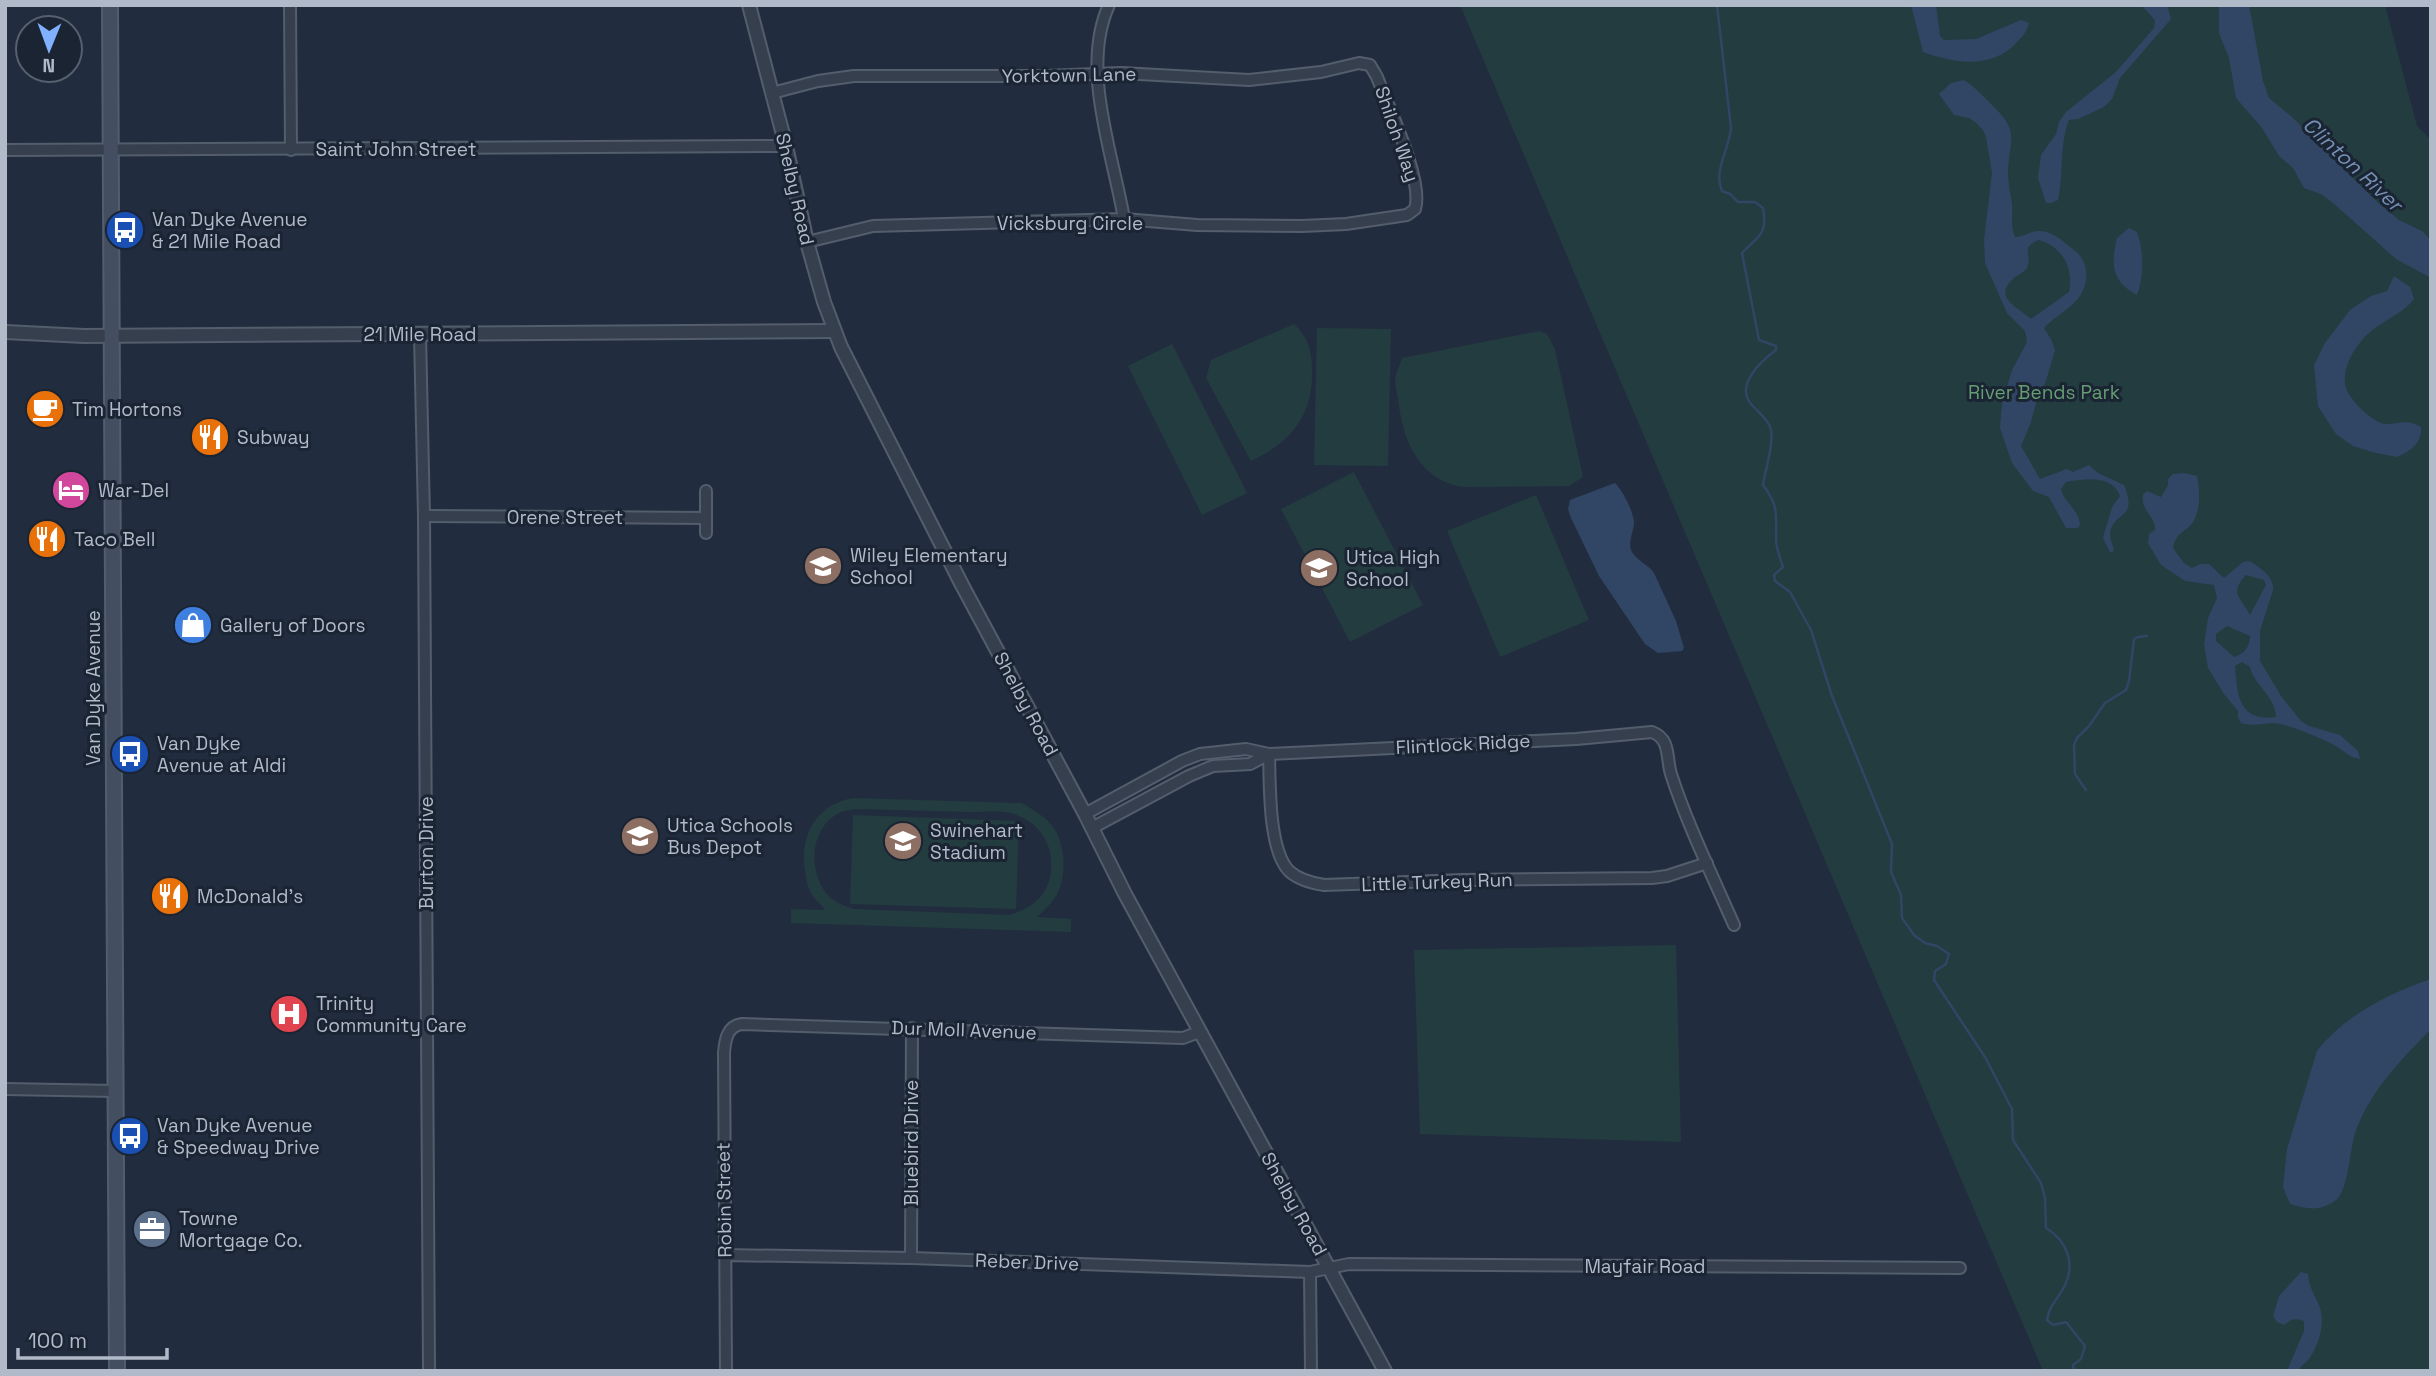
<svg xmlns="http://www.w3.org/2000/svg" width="2436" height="1376" font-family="'Space Grotesk',sans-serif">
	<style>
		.green { fill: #233c3f; fill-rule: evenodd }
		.water { fill: #314665; fill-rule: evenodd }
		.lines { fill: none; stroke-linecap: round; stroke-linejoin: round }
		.stream { stroke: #314665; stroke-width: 2.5 }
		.minor-casing { stroke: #535d6c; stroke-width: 14 }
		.tertiary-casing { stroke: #535d6c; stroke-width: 16 }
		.secondary-casing { stroke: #535d6c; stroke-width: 18 }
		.minor { stroke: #353f4e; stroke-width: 10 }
		.tertiary { stroke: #353f4e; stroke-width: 12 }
		.secondary { stroke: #434e61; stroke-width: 14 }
		.labels { text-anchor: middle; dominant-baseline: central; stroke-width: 6; stroke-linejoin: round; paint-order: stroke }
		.street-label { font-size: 19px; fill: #b1bac9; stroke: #1a2433 }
		.poi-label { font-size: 19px; fill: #b1bac9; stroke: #1a2433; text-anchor: start }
		.park-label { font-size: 19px; fill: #669d73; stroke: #1a2433 }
		.water-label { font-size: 21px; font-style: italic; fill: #768fb4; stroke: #1a2433 }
	</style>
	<rect width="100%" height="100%" fill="#212d3e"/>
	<g class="green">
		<polygon points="1460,5 2385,5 2417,126 2431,140 2431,1371 2043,1371"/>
		<path d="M 1294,324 C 1307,336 1312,350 1312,368 C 1314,414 1292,442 1251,461 L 1206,378 L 1211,360 Z"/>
		<polygon points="1317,328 1391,329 1388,466 1314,465"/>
		<path d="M 1539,331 L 1547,334 L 1555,349 L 1583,477 L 1569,486 L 1464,487 C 1422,482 1404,444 1399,406 C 1398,397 1395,387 1395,379 C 1396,372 1400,365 1402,358 Z"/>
		<polygon points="1172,344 1247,493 1202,515 1128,366"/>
		<polygon points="1354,472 1423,605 1350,642 1281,509"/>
		<polygon points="1536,495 1589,620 1500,657 1447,531"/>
		<path d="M 852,798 L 1022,803 C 1033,810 1045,816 1053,827 C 1066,845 1067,877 1056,896 C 1051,904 1044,910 1037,917 L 1071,919 L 1071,932 L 791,923 L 791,909 L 825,910 C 821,904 814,899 811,893 C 806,884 805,871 804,861 C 803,828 820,805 852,798 ZM 857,809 C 895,810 933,811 971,812 C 984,812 1002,810 1014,814 C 1042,823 1056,849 1050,877 C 1045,899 1029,909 1009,915 L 853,909 C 843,905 833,902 826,893 C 807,868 811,826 841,812 C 846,810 852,810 857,809 Z"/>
		<polygon points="853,815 1019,821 1016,909 850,904"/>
		<polygon points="1676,945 1681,1142 1420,1134 1414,950"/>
	</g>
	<g class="water">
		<path d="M 1911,5 L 1936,5 L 1940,36 L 1944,40 L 1976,39 L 2021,20 L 2029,23 C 2027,31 2023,36 2017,42 C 1993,70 1953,63 1923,52 Z"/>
		<path d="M 2141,5 L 2167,5 L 2171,19 L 2120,78 L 2112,99 L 2104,107 L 2078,119 L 2069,120 C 2059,145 2064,173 2058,200 L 2051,203 L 2046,203 L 2038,178 L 2041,155 L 2056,134 L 2059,122 L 2066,112 L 2116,72 L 2154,28 L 2155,20 Z"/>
		<polygon points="2219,5 2249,5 2263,81 2269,98 2292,117 2375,200 2399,220 2422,231 2431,240 2431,278 2396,259 2333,203 2321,194 2304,188 2293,168 2279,156 2262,128 2236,98 2229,58 2219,33"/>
		<path d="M 1964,80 C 1975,87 1982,95 1992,105 C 2021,133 2009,138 2008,173 C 2008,184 2011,195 2012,205 C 2013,217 2010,225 2015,237 C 2025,237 2031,230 2041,231 C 2054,232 2065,243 2074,250 C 2092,263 2089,289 2074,303 C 2065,312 2053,318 2044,328 L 2052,341 L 2055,350 L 2045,384 L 2038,396 L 2031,422 L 2021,446 L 2040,479 L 2067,469 L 2073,472 L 2089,465 L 2098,473 L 2124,485 C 2139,521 2113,510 2110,534 C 2110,540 2113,545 2114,551 L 2110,552 L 2103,538 L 2112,507 L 2120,496 C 2112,474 2084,479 2066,482 L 2061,489 C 2064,503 2079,509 2080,525 L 2078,528 L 2066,528 L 2049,497 L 2033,491 L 2012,463 L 2000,428 L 2002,403 L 2012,370 L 2027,342 L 2025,331 L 2007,313 L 1985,263 L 1984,240 L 1992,173 L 1986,137 L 1983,130 L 1975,122 L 1969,118 L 1954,115 L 1939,94 L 1951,83 ZM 2038,240 C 2063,246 2074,269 2069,292 L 2031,319 C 2017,306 1992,298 2014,278 C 2018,275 2024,272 2027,268 C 2033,253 2019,250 2038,240 Z"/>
		<path d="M 2129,228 L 2137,232 C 2144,251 2144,277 2137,295 C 2111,281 2111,264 2117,238 Z"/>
		<path d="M 2394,276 L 2410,287 L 2414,299 C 2404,312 2389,318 2375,328 C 2360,339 2343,362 2345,383 C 2346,396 2364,413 2375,420 C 2391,431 2401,415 2421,427 C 2422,443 2411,451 2397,457 L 2376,453 L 2353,446 L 2336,434 L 2318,406 L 2314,365 L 2325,343 L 2350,310 L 2371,296 L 2387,291 Z"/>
		<path d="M 2184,473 L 2197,476 C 2200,490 2201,509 2193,522 C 2186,533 2177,530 2173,548 L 2184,563 L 2192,568 L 2200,564 L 2209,564 L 2224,578 L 2243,562 L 2250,561 C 2261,569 2274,576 2273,590 L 2260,631 L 2260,661 L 2281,696 L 2301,721 L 2309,726 L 2340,735 L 2358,751 L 2360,759 C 2349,757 2345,752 2336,746 C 2321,738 2301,730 2284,725 C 2270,720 2256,728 2241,723 L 2238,717 L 2238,711 L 2224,694 L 2208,668 L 2204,645 L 2208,618 L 2217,598 L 2214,585 L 2185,581 L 2161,565 L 2148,543 L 2149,534 L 2155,530 C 2156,517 2140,510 2143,495 L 2147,491 L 2161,497 L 2168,485 L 2168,479 L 2173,474 ZM 2246,575 L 2264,580 L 2266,585 L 2250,615 C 2242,598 2228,594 2246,575 ZM 2227,626 L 2250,636 C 2250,647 2244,654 2234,657 L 2216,641 L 2216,634 ZM 2242,662 L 2250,667 C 2254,685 2276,697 2276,717 C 2240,722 2237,697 2235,666 Z"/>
		<path d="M 1615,483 C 1623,491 1633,511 1634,522 C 1634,532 1628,540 1631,550 C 1635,560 1648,564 1654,573 L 1676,621 L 1684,648 L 1682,651 L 1658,653 L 1645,644 L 1599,576 L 1571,518 L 1568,509 L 1570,500 Z"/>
		<path d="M 2431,979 L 2431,1029 C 2400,1061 2370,1091 2355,1133 C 2350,1149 2348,1191 2336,1200 C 2321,1212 2306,1209 2290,1204 L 2283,1187 L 2287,1149 L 2317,1051 C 2344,1016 2389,993 2431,979 Z"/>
		<path d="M 2301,1272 L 2308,1274 C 2309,1287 2314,1294 2319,1305 C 2326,1322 2319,1345 2309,1359 C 2305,1364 2301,1365 2298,1371 L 2287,1371 L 2304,1331 L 2304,1321 C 2295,1318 2291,1319 2284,1325 L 2277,1322 L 2273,1316 L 2279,1296 Z"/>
	</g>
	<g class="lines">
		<g class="stream">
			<path d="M 1717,5 L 1731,128 C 1729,150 1713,171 1722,191 L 1730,194 L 1738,202 L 1755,202 L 1763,208 C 1768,235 1758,236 1742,253 L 1759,340 L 1776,346 L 1776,350 C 1761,361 1735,385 1751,404 C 1758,412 1769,420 1771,430 C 1774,445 1765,470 1763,485 C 1779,506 1776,514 1776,539 C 1776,548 1780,558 1783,567 L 1774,575 L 1775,581 L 1790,592 L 1811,630 L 1832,696 L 1892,844 L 1891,872 L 1901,895 L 1902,918 L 1914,935 L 1925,943 L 1937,946 L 1949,954 L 1946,964 L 1935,971 L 1934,980 L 1985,1057 L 2012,1109 L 2013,1140 L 2041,1183 L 2045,1198 L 2046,1228 C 2066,1240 2076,1263 2065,1285 C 2059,1298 2049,1305 2047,1320 L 2053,1325 L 2066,1322 L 2085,1346 L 2081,1359 L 2073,1365 L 2074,1371"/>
			<polyline points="2086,790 2075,774 2074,745 2077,738 2089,726 2105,703 2126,690 2129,681 2134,639 2138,637 2147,636"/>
		</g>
		<g class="minor-casing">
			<g id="minor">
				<polyline points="290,5 291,150"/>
				<path d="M 1109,5 C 1080,68 1113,154 1124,219"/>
				<path d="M 772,93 L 818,81 L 854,76 L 1046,76 L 1121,73 L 1249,80 L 1321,72 L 1359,63 L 1370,65 L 1377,77 C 1388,106 1424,181 1415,209 L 1407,215 L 1346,224 L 1302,226 L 1197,225 L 1124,219 L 873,226 L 807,242"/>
				<polyline points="5,150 786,146"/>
				<polyline points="420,334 424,516 429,1371"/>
				<polyline points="424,516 706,518"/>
				<polyline points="706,533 706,491"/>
				<path d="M 1269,754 C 1270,783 1268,849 1289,871 C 1299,880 1311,883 1324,885 L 1463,880 L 1652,878 L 1667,876 L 1707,863"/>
				<path d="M 1085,814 L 1182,761 L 1200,754 L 1246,749 L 1269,754 L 1576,739 L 1652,732 C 1671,739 1666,758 1671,774 C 1687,824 1713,877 1734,925"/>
				<polyline points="1092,828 1189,776 1213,766 1250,764 1269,754"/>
				<polyline points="5,1089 115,1091"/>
				<polyline points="724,1255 911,1258 1310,1272 1349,1264 1960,1268"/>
				<polyline points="911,1258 912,1028"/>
				<polyline points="1310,1272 1311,1371"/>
				<path d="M 726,1371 L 724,1053 C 725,1040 727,1026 742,1024 L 1183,1038 L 1199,1032"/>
			</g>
		</g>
		<g class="tertiary-casing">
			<g id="tertiary">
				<polyline points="749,5 786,146 807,242 824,302 841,347 962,585 1085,814 1125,894 1385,1371"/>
				<polyline points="5,332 84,336 834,331"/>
			</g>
		</g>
		<g class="secondary-casing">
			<polyline id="secondary" points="110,5 117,1371"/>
		</g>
		<use href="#minor" class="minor"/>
		<use href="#tertiary" class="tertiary"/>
		<use href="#secondary" class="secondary"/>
	</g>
	<defs>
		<g id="bus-disc" transform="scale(2.0125)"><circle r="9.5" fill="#1a4fb4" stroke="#1a2433"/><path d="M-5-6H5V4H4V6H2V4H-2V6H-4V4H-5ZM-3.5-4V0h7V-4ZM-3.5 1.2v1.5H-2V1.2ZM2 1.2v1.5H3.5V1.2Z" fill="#fff"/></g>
		<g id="cafe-disc" transform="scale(2.0125)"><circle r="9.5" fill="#e8710a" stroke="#1a2433"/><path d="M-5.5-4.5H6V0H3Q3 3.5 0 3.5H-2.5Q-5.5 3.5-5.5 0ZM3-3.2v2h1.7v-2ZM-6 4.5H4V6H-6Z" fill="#fff"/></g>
		<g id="restaurant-disc" transform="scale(2.0125)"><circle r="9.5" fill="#e8710a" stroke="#1a2433"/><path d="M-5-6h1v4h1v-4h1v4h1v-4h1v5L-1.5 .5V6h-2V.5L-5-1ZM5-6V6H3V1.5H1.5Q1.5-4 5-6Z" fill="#fff"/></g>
		<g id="hotel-disc" transform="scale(2.0125)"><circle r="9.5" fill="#d1479c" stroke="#1a2433"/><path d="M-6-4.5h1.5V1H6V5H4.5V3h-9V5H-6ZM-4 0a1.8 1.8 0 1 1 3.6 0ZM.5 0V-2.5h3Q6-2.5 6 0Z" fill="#fff"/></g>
		<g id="school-disc" transform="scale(2.0125)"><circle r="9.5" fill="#8d6e63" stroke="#1a2433"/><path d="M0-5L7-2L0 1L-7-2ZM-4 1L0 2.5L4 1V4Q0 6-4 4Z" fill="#fff"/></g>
		<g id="shop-disc" transform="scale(2.0125)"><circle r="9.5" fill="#3f7fe0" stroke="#1a2433"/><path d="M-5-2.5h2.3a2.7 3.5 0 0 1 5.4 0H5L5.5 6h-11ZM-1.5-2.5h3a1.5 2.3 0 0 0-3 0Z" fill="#fff"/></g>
		<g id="hospital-disc" transform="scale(2.0125)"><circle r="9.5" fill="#e0444e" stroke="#1a2433"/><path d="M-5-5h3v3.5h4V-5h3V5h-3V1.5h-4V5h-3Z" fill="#fff"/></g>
		<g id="office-disc" transform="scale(2.0125)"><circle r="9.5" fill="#5c6f8a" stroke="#1a2433"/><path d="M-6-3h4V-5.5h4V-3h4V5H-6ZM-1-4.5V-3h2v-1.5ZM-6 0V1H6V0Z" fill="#fff"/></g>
	</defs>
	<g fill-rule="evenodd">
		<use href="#bus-disc" x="125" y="230"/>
		<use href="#cafe-disc" x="45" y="409"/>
		<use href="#restaurant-disc" x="210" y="437"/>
		<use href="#hotel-disc" x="71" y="490"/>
		<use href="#restaurant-disc" x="47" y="539"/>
		<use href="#school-disc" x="823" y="566"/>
		<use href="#school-disc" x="1319" y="568"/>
		<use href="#shop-disc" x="193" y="625"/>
		<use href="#bus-disc" x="130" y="754"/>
		<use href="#school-disc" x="640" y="836"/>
		<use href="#school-disc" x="903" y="841"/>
		<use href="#restaurant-disc" x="170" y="896"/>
		<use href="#hospital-disc" x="289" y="1014"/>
		<use href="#bus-disc" x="130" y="1136"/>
		<use href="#office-disc" x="152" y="1229"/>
	</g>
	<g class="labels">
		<g class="street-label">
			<text transform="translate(1069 75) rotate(-1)">Yorktown Lane</text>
			<text transform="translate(1397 134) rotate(71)">Shiloh Way</text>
			<text x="396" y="149">Saint John Street</text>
			<text transform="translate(795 189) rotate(77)">Shelby Road</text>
			<text x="1070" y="223">Vicksburg Circle</text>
			<text x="420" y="334">21 Mile Road</text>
			<text x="565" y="517">Orene Street</text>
			<text transform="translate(93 688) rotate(-90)">Van Dyke Avenue</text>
			<text transform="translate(1026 704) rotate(62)">Shelby Road</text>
			<text transform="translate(1463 744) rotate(-3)">Flintlock Ridge</text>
			<text transform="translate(426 853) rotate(-90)">Burton Drive</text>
			<text transform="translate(1437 882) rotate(-2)">Little Turkey Run</text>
			<text transform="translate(964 1030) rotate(2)">Dur Moll Avenue</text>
			<text transform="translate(911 1143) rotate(-90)">Bluebird Drive</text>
			<text transform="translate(724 1200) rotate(-91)">Robin Street</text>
			<text transform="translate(1294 1204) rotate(61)">Shelby Road</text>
			<text transform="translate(1027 1262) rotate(2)">Reber Drive</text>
			<text x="1645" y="1266">Mayfair Road</text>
		</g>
		<g class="poi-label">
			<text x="152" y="219">Van Dyke Avenue<tspan x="152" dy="22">&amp; 21 Mile Road</tspan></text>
			<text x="72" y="409">Tim Hortons</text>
			<text x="237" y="437">Subway</text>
			<text x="98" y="490">War-Del</text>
			<text x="74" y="539">Taco Bell</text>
			<text x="850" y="555">Wiley Elementary<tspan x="850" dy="22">School</tspan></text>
			<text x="1346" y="557">Utica High<tspan x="1346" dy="22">School</tspan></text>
			<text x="220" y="625">Gallery of Doors</text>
			<text x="157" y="743">Van Dyke<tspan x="157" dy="22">Avenue at Aldi</tspan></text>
			<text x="667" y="825">Utica Schools<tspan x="667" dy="22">Bus Depot</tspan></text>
			<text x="930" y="830">Swinehart<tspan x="930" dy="22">Stadium</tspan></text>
			<text x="197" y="896">McDonald's</text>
			<text x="316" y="1003">Trinity<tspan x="316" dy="22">Community Care</tspan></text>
			<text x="157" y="1125">Van Dyke Avenue<tspan x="157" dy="22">&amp; Speedway Drive</tspan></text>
			<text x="179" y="1218">Towne<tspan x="179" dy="22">Mortgage Co.</tspan></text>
		</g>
		<g class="park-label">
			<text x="2044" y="392">River Bends Park</text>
		</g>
		<g class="water-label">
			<text transform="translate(2353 164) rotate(43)">Clinton River</text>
		</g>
	</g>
	<rect width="2436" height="1376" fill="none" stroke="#b1bac9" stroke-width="14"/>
	<g transform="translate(49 49) rotate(181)"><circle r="33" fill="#1a2433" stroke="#56606f" stroke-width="2"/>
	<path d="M0-5L12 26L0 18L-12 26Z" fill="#80b0ff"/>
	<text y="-10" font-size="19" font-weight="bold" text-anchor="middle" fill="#b1bac9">N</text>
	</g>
	<path d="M18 1348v10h149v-10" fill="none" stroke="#b1bac9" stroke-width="3.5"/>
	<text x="28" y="1348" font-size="21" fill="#b1bac9" stroke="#1a2433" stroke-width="5" paint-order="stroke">100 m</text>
</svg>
